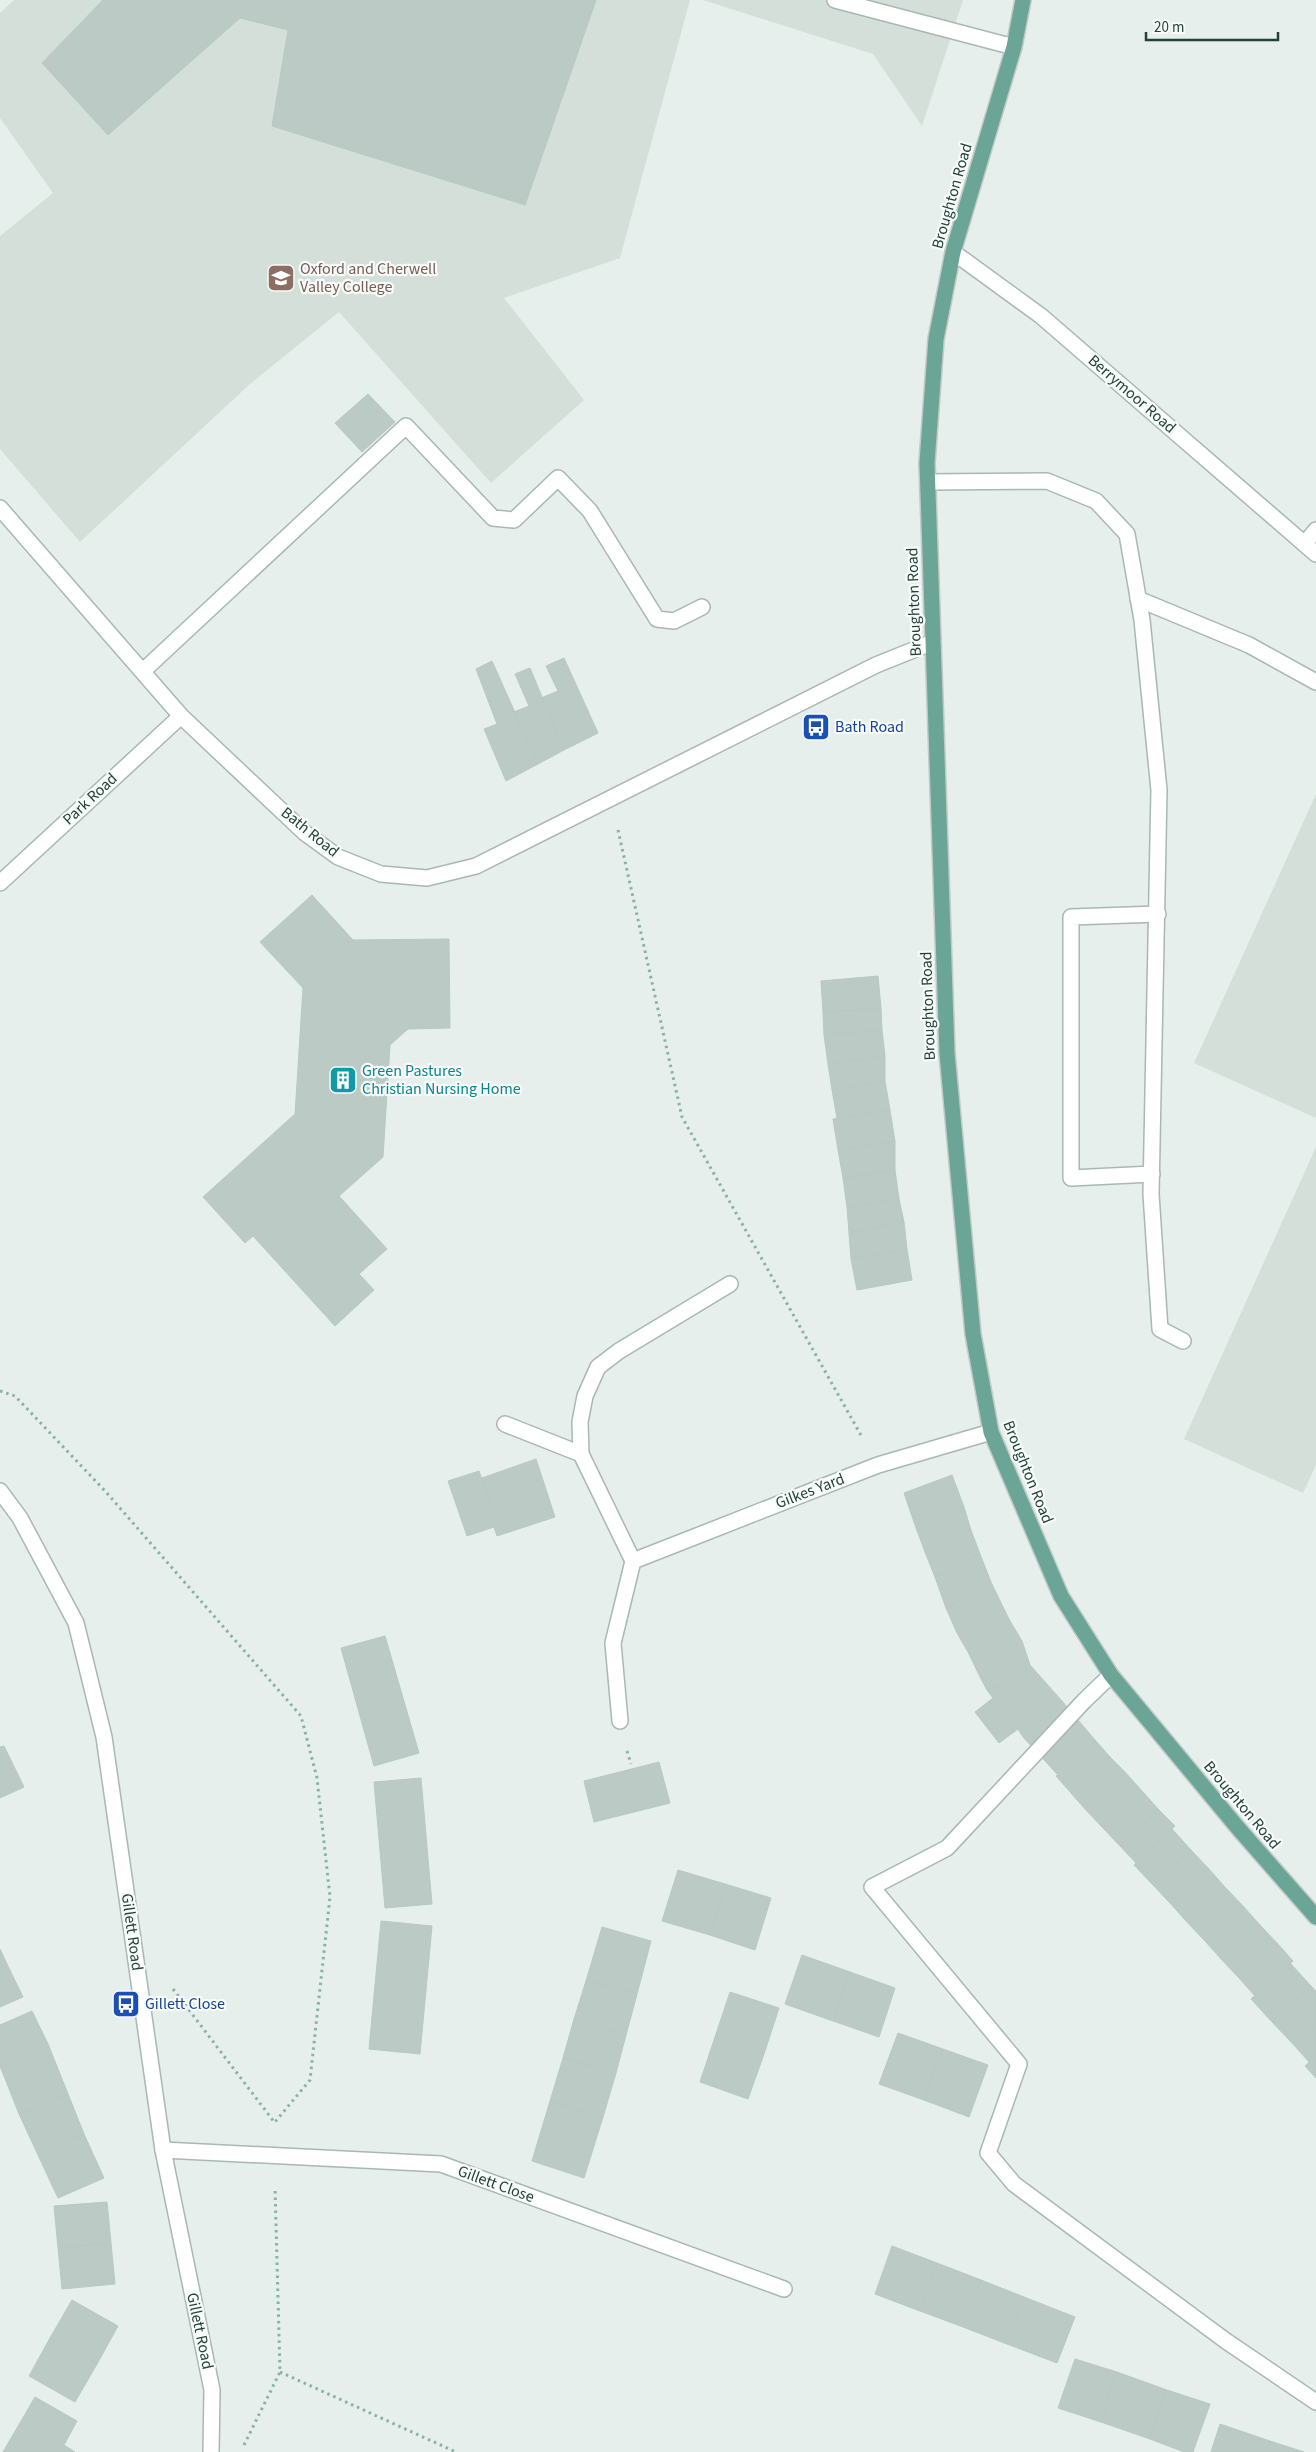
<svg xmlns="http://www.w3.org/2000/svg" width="1316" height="2452" font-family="'Source Sans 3',sans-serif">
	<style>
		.built { fill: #d4dfda }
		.building { fill: #bbcac4; stroke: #b8c9c2 }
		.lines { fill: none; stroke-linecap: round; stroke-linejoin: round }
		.minor-casing { stroke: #a8b8b2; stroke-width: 18 }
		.major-casing { stroke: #c2cac8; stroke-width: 18 }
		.path { stroke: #86b3a5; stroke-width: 3; stroke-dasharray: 2.5 4; stroke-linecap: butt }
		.minor { stroke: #fff; stroke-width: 15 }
		.major { stroke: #6aa596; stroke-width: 15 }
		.labels { text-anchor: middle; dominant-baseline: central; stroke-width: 4.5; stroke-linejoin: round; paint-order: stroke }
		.street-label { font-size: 16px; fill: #24423a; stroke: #f7fbf9 }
		.education-label { font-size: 16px; fill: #785e54; stroke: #f7fbf9; text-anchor: start }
		.transit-label { font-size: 16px; fill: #164399; stroke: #f7fbf9; text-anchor: start }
		.culture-label { font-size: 16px; fill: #0d838f; stroke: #f7fbf9; text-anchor: start }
	</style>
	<rect width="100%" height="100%" fill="#e6efeb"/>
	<g class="built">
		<polygon points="14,0 690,0 620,258 504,298 584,400 491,483 339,312 250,384 80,542 0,449 0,236 53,193 0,118 0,13"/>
		<polygon points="703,0 963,0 922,126 873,54"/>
		<polygon points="1316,794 1316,1118 1194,1063"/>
		<polygon points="1316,1147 1316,1465 1303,1493 1184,1439"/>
	</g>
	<g class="building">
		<polygon points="103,0 596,0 525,205 272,126 288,30 240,18 108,135 42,63"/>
		<polygon points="368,394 395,422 362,452 335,423"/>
		<polygon points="564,658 598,733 564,750 541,698 558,691 546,666"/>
		<polygon points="492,661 538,764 506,781 484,729 497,724 476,669"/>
		<polygon points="530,668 564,750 538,764 514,712 529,706 515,674"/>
		<polygon points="312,895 353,940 449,939 450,1028 408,1029 390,1045 383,1157 339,1196 387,1249 359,1274 374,1290 335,1326 253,1236 245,1243 203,1197 295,1114 303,988 260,942"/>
		<polygon points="878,976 881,1008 823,1013 821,981"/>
		<polygon points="881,1008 882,1030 824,1035 823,1013"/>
		<polygon points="882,1030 885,1056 828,1064 824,1035"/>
		<polygon points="885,1056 885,1081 832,1090 828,1064"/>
		<polygon points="885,1081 890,1110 837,1118 832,1090"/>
		<polygon points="890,1110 895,1141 838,1150 833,1119"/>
		<polygon points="895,1141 895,1170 843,1178 838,1150"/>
		<polygon points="895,1170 899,1199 847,1207 843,1178"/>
		<polygon points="899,1199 904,1222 849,1233 847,1207"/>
		<polygon points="904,1222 907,1249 851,1259 849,1233"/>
		<polygon points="907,1249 912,1280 857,1290 851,1259"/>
		<polygon points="536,1459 555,1517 497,1536 486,1503 490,1502 482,1478"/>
		<polygon points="479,1471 490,1502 486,1503 494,1527 467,1536 448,1481"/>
		<polygon points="952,1475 964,1507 916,1528 904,1493"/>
		<polygon points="964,1507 971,1530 925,1552 916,1528"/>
		<polygon points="971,1530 980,1554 935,1577 925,1552"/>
		<polygon points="980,1554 991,1582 946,1608 935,1577"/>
		<polygon points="991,1582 1001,1603 957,1633 946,1608"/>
		<polygon points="1001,1603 1010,1621 968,1652 957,1633"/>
		<polygon points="1010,1621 1022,1641 980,1677 968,1652"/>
		<polygon points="385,1636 419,1753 374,1766 341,1648"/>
		<polygon points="1022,1641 1030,1665 1014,1680 987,1690 980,1677"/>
		<polygon points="1030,1665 1062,1701 1023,1737 1018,1729 999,1743 975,1712 993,1698 987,1690 1014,1680"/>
		<polygon points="1062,1701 1095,1740 1057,1774 1023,1737"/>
		<polygon points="1095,1740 1110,1757 1071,1793 1056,1776"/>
		<polygon points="4,1746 24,1787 0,1798 0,1747"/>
		<polygon points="1110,1757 1125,1772 1085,1809 1071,1793"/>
		<polygon points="659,1762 670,1803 594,1822 584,1781"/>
		<polygon points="1125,1772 1142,1791 1102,1827 1085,1809"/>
		<polygon points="421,1778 432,1904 385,1908 374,1782"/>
		<polygon points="1142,1791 1159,1810 1120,1846 1102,1827"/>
		<polygon points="1159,1810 1175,1826 1136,1863 1120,1846"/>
		<polygon points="1172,1829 1191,1850 1153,1885 1134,1865"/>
		<polygon points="1191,1850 1208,1868 1170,1903 1153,1885"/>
		<polygon points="1208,1868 1224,1886 1186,1921 1170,1903"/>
		<polygon points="678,1870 725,1884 710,1935 662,1921"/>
		<polygon points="725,1884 771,1898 755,1950 710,1935"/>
		<polygon points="1224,1886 1243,1906 1205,1941 1186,1921"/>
		<polygon points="1243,1906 1260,1925 1222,1960 1205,1941"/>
		<polygon points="381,1921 432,1926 420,2054 369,2049"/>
		<polygon points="1260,1925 1277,1943 1239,1978 1222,1960"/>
		<polygon points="602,1927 651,1941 637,1994 586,1981"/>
		<polygon points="1277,1943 1293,1961 1255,1996 1239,1978"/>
		<polygon points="0,1949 6,1962 0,1965"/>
		<polygon points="802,1955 850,1972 833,2021 785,2004"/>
		<polygon points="6,1962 23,1997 0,2007 0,1965"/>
		<polygon points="1290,1963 1311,1986 1272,2022 1251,1999"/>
		<polygon points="850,1972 895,1988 879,2037 833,2021"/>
		<polygon points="586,1981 637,1994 626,2035 574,2019"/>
		<polygon points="1311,1986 1316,1991 1316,2023 1293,2044 1272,2022"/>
		<polygon points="730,1992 779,2008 764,2054 715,2037"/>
		<polygon points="32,2011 48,2044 0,2066 0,2025"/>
		<polygon points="574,2019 626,2035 616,2073 563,2058"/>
		<polygon points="1316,2023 1316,2056 1309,2062 1293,2044"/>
		<polygon points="898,2033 943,2049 924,2100 879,2084"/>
		<polygon points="715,2037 764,2054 748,2099 700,2082"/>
		<polygon points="48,2044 68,2094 19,2114 0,2066"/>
		<polygon points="943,2049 988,2065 969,2117 924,2100"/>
		<polygon points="1316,2056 1316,2078 1305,2066"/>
		<polygon points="563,2058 616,2073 603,2117 550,2101"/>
		<polygon points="68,2094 84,2134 38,2155 19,2114"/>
		<polygon points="550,2101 603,2117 584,2178 532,2161"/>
		<polygon points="84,2134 104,2178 58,2198 38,2155"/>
		<polygon points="107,2202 111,2243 58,2248 54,2206"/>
		<polygon points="111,2243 115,2284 62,2289 58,2248"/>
		<polygon points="892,2246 937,2263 920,2311 875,2294"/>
		<polygon points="937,2263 981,2280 963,2327 920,2311"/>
		<polygon points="981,2280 1024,2297 1007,2344 963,2327"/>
		<polygon points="1024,2297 1075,2317 1057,2363 1007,2344"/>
		<polygon points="72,2300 118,2326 97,2364 50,2338"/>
		<polygon points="50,2338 97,2364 75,2402 29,2376"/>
		<polygon points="1075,2359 1117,2372 1101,2422 1058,2408"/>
		<polygon points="1117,2372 1167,2390 1150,2439 1101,2422"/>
		<polygon points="1167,2390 1210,2404 1193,2452 1184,2452 1150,2439"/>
		<polygon points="35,2397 77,2421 64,2445 75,2452 3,2452"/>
		<polygon points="1220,2424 1270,2441 1266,2452 1211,2452"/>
		<polygon points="1270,2441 1304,2452 1266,2452"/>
	</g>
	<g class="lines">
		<g class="minor-casing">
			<g id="minor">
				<polyline points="835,0 1014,47"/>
				<polyline points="953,252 1041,316 1316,554"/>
				<polyline points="928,482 1047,481 1096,501 1127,534 1142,620 1159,790 1151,1194 1160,1329 1183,1341"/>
				<polyline points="0,508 181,716 305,833 338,857 381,874 427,878 476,866 876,665 933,642"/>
				<polyline points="1305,543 1316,530"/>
				<polyline points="1138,599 1249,645 1316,682"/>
				<polyline points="143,671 406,426 493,518 514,520 558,478 590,511 657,619 674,621 702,607"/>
				<polyline points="0,883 181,716"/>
				<polyline points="1152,1174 1071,1178 1071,917 1158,914"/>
				<polyline points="505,1424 581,1454 633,1561"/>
				<polyline points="581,1454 580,1422 585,1396 598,1367 619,1351 730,1284"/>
				<polyline points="0,1491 20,1518 76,1623 104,1737 163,2150 212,2390 211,2452"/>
				<polyline points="1111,1675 1084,1701 947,1848 872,1887 1019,2064 988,2153 1014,2184 1226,2341 1316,2402"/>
				<polyline points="620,1721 613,1643 633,1561 878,1465 991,1432"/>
				<polyline points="163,2150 441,2164 784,2289"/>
			</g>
		</g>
		<g class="major-casing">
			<polyline id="major" points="1023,0 1014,47 953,252 936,339 927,463 947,1053 973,1334 991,1432 1061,1596 1111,1675 1238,1828 1316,1917"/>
		</g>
		<g class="path">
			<polyline points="618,830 682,1117 862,1437"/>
			<polyline points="0,1391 15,1396 106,1492 301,1716 317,1778 330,1897 310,2080 275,2122"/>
			<polyline points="627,1751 631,1764"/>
			<polyline points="173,1989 275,2123"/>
			<polyline points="280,2372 456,2452"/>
			<polyline points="244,2445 280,2372 275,2187"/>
		</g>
		<use href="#minor" class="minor"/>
		<use href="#major" class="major"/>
	</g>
	<defs>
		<g id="university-square" transform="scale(1.4375)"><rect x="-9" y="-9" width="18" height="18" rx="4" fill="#8d6e63" stroke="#f7fbf9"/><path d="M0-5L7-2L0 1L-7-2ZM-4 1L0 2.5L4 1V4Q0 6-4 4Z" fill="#fff"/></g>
		<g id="bus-square" transform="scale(1.4375)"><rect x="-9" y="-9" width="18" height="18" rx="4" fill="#1a4fb4" stroke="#f7fbf9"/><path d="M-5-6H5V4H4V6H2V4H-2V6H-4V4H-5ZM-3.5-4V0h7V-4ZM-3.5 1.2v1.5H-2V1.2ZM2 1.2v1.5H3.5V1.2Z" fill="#fff"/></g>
		<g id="building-square" transform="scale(1.4375)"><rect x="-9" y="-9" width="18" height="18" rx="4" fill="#0f9aa8" stroke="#f7fbf9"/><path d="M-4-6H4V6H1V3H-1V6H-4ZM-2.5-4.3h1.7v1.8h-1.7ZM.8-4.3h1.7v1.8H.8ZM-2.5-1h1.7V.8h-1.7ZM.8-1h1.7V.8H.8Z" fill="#fff"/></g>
	</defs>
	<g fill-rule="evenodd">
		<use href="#university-square" x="281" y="278"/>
		<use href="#bus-square" x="816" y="727"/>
		<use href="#building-square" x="343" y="1080"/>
		<use href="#bus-square" x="126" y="2004"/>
	</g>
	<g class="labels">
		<g class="street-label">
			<text transform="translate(952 196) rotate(-74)">Broughton Road</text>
			<text transform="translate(1132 394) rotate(41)">Berrymoor Road</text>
			<text transform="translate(914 602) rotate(-92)">Broughton Road</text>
			<text transform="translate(90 799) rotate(-43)">Park Road</text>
			<text transform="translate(310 832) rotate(39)">Bath Road</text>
			<text transform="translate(928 1006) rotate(-92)">Broughton Road</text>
			<text transform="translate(1028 1472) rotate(68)">Broughton Road</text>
			<text transform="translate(810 1491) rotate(-21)">Gilkes Yard</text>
			<text transform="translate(1242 1805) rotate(50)">Broughton Road</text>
			<text transform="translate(132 1932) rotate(82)">Gillett Road</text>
			<text transform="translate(496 2184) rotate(20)">Gillett Close</text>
			<text transform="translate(200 2331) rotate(78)">Gillett Road</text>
		</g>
		<g class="education-label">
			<text x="300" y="269">Oxford and Cherwell<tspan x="300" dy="18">Valley College</tspan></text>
		</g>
		<g class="transit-label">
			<text x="835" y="727">Bath Road</text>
			<text x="145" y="2004">Gillett Close</text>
		</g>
		<g class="culture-label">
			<text x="362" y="1071">Green Pastures<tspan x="362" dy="18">Christian Nursing Home</tspan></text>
		</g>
	</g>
	<path d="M1146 32v8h132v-8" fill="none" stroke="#24423a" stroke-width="2.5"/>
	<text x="1154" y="32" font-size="15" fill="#24423a" stroke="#f7fbf9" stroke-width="4" paint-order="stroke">20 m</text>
</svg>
